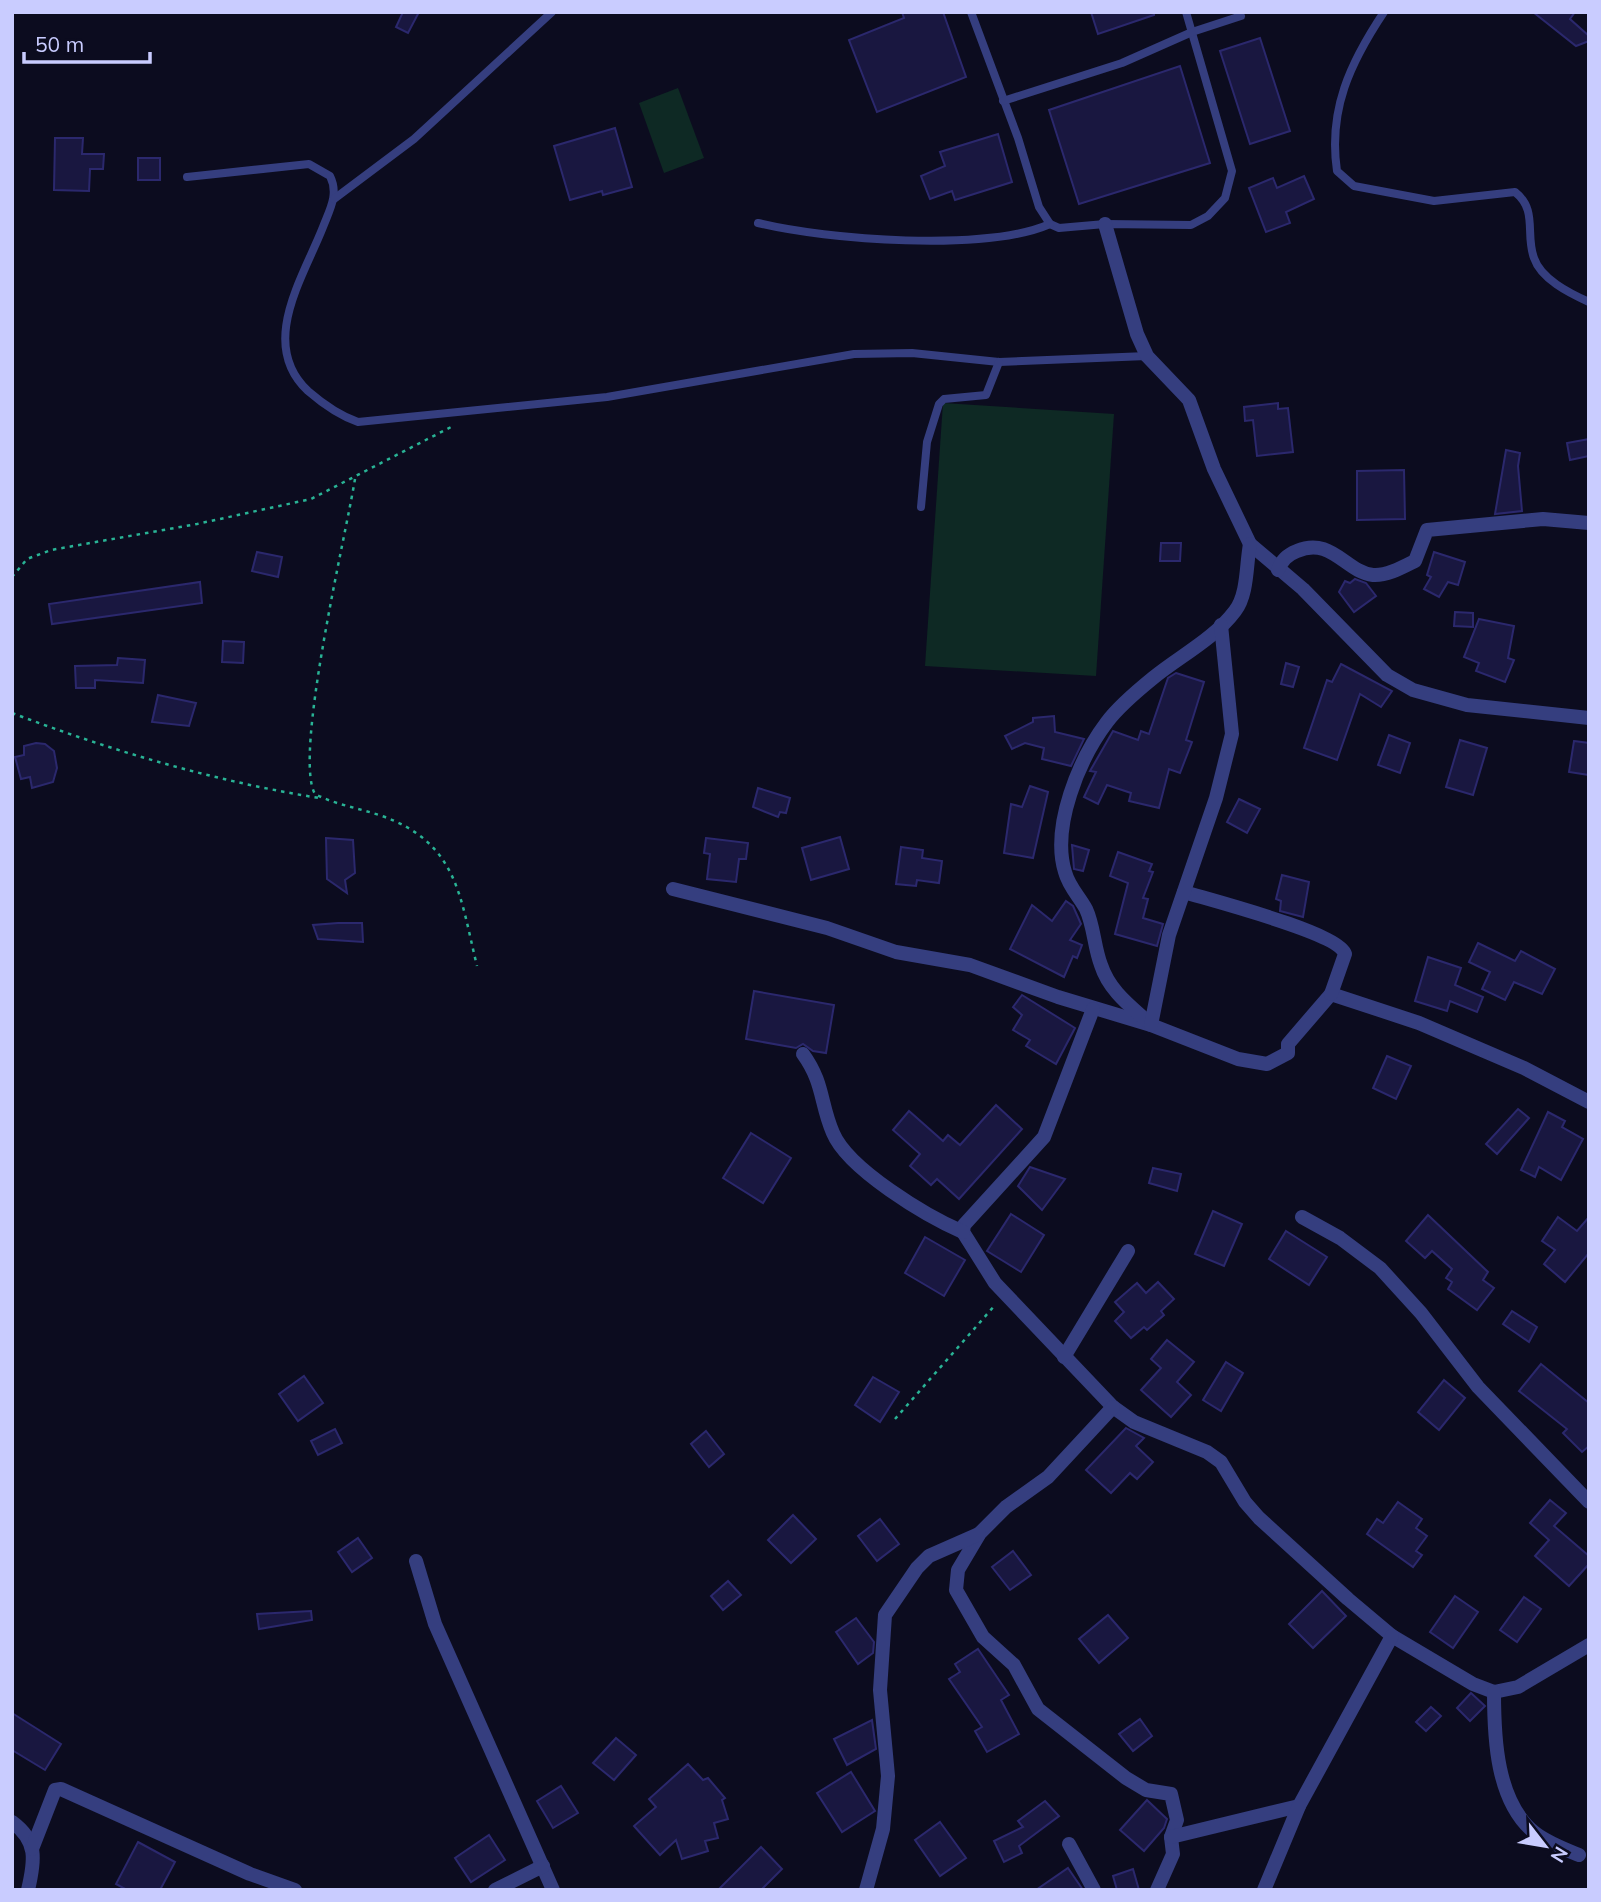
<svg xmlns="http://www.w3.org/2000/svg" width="1601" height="1902" font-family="Mulish,sans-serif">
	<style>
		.pitch { fill: #0e2924 }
		.building { fill: #191740; stroke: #2b286d; stroke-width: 2 }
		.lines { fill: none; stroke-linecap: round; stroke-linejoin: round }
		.path { stroke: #29b395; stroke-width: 2.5; stroke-dasharray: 3.5 5; stroke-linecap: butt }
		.lane { stroke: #353e7f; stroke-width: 8 }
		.street { stroke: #353e7f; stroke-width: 14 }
	</style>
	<rect width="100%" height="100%" fill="#0c0c1f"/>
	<g class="pitch">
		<polygon points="678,88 704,158 664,173 639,103"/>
		<polygon points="943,403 1114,414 1096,676 925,666"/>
	</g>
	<g class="building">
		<polygon points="403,12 419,12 408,33 396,27"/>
		<polygon points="902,12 943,12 966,77 877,112 849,40 904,18"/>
		<polygon points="1091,12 1154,12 1154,15 1098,34"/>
		<polygon points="1533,12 1575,12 1570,19 1589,36 1589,41 1576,46"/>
		<polygon points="1260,38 1290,131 1250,144 1220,51"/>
		<polygon points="1180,66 1210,163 1079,204 1049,110"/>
		<polygon points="615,128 632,187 603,195 602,191 570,200 554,146"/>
		<polygon points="998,134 1012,182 955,200 952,191 930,199 921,176 945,166 940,152"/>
		<polygon points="55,138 83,138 82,154 104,154 103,169 90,169 89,191 54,190"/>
		<rect x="138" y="158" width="22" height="22"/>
		<polygon points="1304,176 1314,199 1286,212 1290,223 1266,232 1249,188 1273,178 1277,188"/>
		<polygon points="1278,403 1278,409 1288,408 1293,452 1257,456 1253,420 1245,421 1244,407"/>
		<polygon points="1589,439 1589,456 1570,460 1567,443"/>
		<polygon points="1506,450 1520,453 1518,466 1522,511 1495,514"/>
		<polygon points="1404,470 1405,519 1357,520 1357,471"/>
		<polygon points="1161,543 1181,543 1180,561 1160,561"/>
		<polygon points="257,552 282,557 278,577 252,571"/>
		<polygon points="1434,552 1465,562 1458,585 1448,582 1439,597 1424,589 1431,577 1427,575"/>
		<polygon points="1355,579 1366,583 1376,596 1354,612 1339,592 1345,581 1350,583"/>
		<polygon points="200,582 202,603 52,624 49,604"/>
		<polygon points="1455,612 1473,613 1473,627 1454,626"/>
		<polygon points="1479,619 1514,626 1508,658 1514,660 1505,682 1476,671 1479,663 1464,657"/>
		<polygon points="223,641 244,642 243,663 222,662"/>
		<polygon points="118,658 145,660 143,683 95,680 95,688 76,688 75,666 117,665"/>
		<polygon points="1286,663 1299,667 1293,687 1281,684"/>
		<polygon points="1341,664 1392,691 1381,707 1360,694 1337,760 1304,748 1327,680 1332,682"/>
		<polygon points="1176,673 1204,682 1186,740 1192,742 1180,773 1169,769 1159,808 1129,801 1131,793 1107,785 1098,804 1084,797 1096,772 1090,771 1113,731 1138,740 1141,731 1149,734 1168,678"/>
		<polygon points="158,695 196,703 189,726 152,722"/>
		<polygon points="1054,716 1055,732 1084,739 1071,766 1042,759 1044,748 1025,743 1012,749 1005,736 1033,722 1033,718"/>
		<polygon points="1389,735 1410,743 1400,773 1378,765"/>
		<polygon points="1460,740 1487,748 1473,795 1446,787"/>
		<polygon points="1574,741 1589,743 1589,775 1569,772"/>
		<polygon points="36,743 45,744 54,751 57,768 53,782 32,788 30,777 21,779 15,757 24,755 24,746"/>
		<polygon points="1030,786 1048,792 1033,858 1004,853 1011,804 1022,807"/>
		<polygon points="758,788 790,798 786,813 780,812 778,817 753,807"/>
		<polygon points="1239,799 1260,809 1247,833 1227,822"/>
		<polygon points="840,837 849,869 811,880 802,848"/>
		<polygon points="326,838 353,840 355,873 345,880 347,893 327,879"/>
		<polygon points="706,838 748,843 746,859 739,859 736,882 707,879 710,854 704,853"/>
		<polygon points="1072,845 1089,850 1083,871 1074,869"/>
		<polygon points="901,847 923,850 922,858 942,861 939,883 917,880 916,886 896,884"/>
		<polygon points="1118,852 1152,864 1149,871 1153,872 1143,898 1148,899 1143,918 1163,924 1157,946 1115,934 1128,883 1110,876"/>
		<polygon points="1282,875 1309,882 1303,917 1280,911 1281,901 1276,899"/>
		<polygon points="1066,901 1073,906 1081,924 1070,940 1082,945 1077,958 1073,956 1064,977 1010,949 1032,905 1052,921"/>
		<polygon points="338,923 362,923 363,942 318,939 313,925"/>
		<polygon points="1478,943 1515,961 1521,951 1555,969 1542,994 1514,982 1505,1000 1482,989 1490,972 1469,962"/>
		<polygon points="1428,957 1461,968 1455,985 1483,997 1477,1012 1450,1001 1447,1011 1415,1001"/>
		<polygon points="754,991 834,1005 826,1053 813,1051 803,1044 796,1048 746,1039"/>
		<polygon points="1022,995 1075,1028 1056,1064 1026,1046 1030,1040 1013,1030 1022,1015 1013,1007"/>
		<polygon points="1387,1056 1411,1066 1396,1099 1373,1088"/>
		<polygon points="996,1105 1022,1129 959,1199 937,1179 931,1185 910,1166 920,1154 893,1130 909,1111 943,1141 948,1135 960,1145"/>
		<polygon points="1518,1109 1529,1118 1497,1154 1486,1144"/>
		<polygon points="1548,1112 1565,1121 1562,1127 1583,1139 1561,1180 1539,1167 1535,1177 1521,1170"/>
		<polygon points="751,1133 791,1158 763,1203 723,1178"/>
		<polygon points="1030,1167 1065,1179 1042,1210 1018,1186"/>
		<polygon points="1153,1168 1181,1174 1177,1191 1149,1183"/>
		<polygon points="1213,1211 1242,1224 1224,1266 1195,1254"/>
		<polygon points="1011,1214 1044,1235 1021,1272 987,1251"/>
		<polygon points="1428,1215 1488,1272 1483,1280 1494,1288 1477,1310 1448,1289 1452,1282 1446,1278 1452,1269 1432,1251 1425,1258 1406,1241"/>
		<polygon points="1558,1217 1577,1231 1589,1217 1589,1253 1565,1282 1544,1264 1555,1250 1542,1241"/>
		<polygon points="1286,1231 1327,1257 1309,1285 1269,1259"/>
		<polygon points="925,1237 965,1260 944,1296 905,1273"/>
		<polygon points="1158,1282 1174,1299 1161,1311 1164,1315 1147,1330 1144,1327 1131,1338 1115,1321 1124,1312 1115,1302 1137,1283 1146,1293"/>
		<polygon points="1512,1311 1537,1327 1529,1342 1503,1324"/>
		<polygon points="1167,1340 1194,1362 1177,1382 1191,1395 1171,1417 1141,1390 1161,1368 1151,1359"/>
		<polygon points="1226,1362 1243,1373 1221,1411 1203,1400"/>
		<polygon points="1541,1364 1589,1403 1589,1446 1582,1452 1563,1433 1567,1429 1519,1391"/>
		<polygon points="304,1376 323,1403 298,1421 279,1394"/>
		<polygon points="873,1377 899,1392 880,1422 855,1405"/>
		<polygon points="1444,1380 1465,1398 1439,1430 1418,1412"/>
		<polygon points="1126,1428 1144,1438 1136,1446 1153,1462 1137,1479 1130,1473 1111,1493 1086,1470"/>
		<polygon points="335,1429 342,1443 318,1455 311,1441"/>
		<polygon points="706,1431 724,1454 709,1467 691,1444"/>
		<polygon points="1550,1500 1566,1513 1554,1526 1589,1556 1589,1564 1569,1586 1535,1556 1549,1540 1530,1523"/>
		<polygon points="1398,1502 1422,1519 1416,1528 1427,1536 1416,1551 1422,1555 1413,1567 1367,1534 1377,1519 1383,1523"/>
		<polygon points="793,1515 816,1539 791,1563 768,1540"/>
		<polygon points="880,1519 899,1544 877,1561 858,1536"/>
		<polygon points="358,1538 372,1558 352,1572 338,1552"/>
		<polygon points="1013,1551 1031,1575 1010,1590 992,1567"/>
		<polygon points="728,1581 741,1595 723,1610 711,1596"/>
		<polygon points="1322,1591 1346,1616 1313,1648 1289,1624"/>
		<polygon points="1455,1596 1478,1612 1453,1648 1430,1632"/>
		<polygon points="1524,1597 1541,1609 1517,1642 1500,1630"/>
		<polygon points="311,1611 312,1620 259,1629 257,1614"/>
		<polygon points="1108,1615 1128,1638 1099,1663 1079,1639"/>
		<polygon points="856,1618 874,1642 873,1653 858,1664 836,1632"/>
		<polygon points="978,1649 1009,1695 1001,1700 1019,1734 987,1752 975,1731 982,1727 949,1679 960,1672 955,1664"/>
		<polygon points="1471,1693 1485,1706 1470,1721 1457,1708"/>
		<polygon points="1431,1707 1441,1716 1426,1731 1416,1722"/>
		<polygon points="12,1713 61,1744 45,1770 12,1750"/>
		<polygon points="1140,1719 1152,1736 1133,1751 1119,1734"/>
		<polygon points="872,1720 876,1749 847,1765 834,1739"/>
		<polygon points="616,1738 636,1755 614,1780 593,1763"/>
		<polygon points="688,1764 703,1780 708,1778 725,1798 722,1800 728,1819 714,1823 718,1838 705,1841 708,1851 682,1859 676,1840 660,1855 634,1826 656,1807 649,1799"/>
		<polygon points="851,1772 875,1811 842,1832 817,1793"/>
		<polygon points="561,1786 578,1813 553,1828 537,1801"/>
		<polygon points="1147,1800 1167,1819 1164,1828 1144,1851 1120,1830"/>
		<polygon points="1045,1801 1059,1816 1019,1846 1022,1853 1004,1862 994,1841 1023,1827 1018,1821"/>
		<polygon points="940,1822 966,1858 940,1876 915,1840"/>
		<polygon points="489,1835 505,1860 471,1882 455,1858"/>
		<polygon points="138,1842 175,1862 160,1890 127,1890 116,1884"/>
		<polygon points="761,1847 782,1869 761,1890 718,1890"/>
		<polygon points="1068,1868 1083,1890 1036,1890"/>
		<polygon points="1133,1869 1139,1890 1117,1890 1113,1876"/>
	</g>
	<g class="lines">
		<g class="path">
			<path d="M 355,479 C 346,535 293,756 315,794 C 336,805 359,808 382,816 C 458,843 460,897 477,966"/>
			<polyline points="12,577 27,559 51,550 197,524 311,499 453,426"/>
			<path d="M 12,713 C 112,751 214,781 319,798"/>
			<polyline points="895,1419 996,1304"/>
		</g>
		<g class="lane">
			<polyline points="971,12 1018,138 1039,207 1050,224 1059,228 1105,224 1191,225 1208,216 1225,198 1232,171 1186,12"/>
			<path d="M 1384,12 C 1350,63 1328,110 1337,171 L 1354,186 L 1434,201 L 1515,192 C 1538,210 1525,234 1534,258 C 1541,279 1569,293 1589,302"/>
			<polyline points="1003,101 1122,63 1192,32 1241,16"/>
			<path d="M 187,177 L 309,164 L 330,176 C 339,194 330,209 323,227 C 303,278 258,344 308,391 C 323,404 338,415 358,422 L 607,397 L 854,354 L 912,353 L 999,362 L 1147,356"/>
			<polyline points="334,199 414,139 552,12"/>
			<path d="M 758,223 C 827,240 986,252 1050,224"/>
			<polyline points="921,507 927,442 939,404 944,399 986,395 999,362"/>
		</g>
		<g class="street">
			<polyline points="1105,224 1137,334 1147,356 1189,400 1214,469 1250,544 1303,589 1387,675 1413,690 1467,705 1589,718"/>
			<path d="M 1278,570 C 1282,560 1287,555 1297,551 C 1331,536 1346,572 1373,575 C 1387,576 1403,567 1415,561 L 1427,530 L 1543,519 L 1589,523"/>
			<polyline points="673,889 827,928 896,952 970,965 1058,997 1151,1025 1238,1059 1267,1064 1288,1053 1288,1044 1331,994 1419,1023 1524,1068 1589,1102"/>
			<path d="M 1184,892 C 1210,900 1339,933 1345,954 L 1331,994"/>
			<polyline points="1093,1009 1044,1137 964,1225 963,1232 995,1283 1113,1407 1134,1422 1207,1452 1221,1462 1245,1502 1259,1518 1348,1599 1392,1636 1473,1684 1494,1692 1518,1687 1589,1645"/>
			<path d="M 1148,1022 C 1129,1005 1109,990 1101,965 C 1094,947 1094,926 1086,909 C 1079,896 1069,887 1065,872 C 1051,827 1079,759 1107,722 C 1119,706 1137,691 1153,678 C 1180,656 1214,639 1235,611 C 1248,594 1246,565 1250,544"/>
			<polyline points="1151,1025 1169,935 1216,798 1232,734 1221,625"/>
			<path d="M 803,1054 C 824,1083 820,1103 833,1133 C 848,1169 926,1216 963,1232"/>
			<polyline points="1302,1217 1340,1238 1380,1268 1421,1313 1478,1387 1589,1502"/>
			<polyline points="1064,1357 1128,1251"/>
			<polyline points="1113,1407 1048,1477 1006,1507 980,1533 958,1570 956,1590 983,1637 1014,1665 1038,1709 1126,1778 1146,1790 1171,1794 1177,1820 1171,1837 1173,1854 1157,1890"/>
			<polyline points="416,1561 435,1624 553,1890"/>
			<path d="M 1494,1692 C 1494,1737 1496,1802 1535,1833 C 1548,1843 1564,1849 1579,1855"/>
			<path d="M 12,1822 C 38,1841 35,1860 28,1890"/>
			<polyline points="1171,1837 1299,1806"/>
			<polyline points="1069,1844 1094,1890"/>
			<polyline points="32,1849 55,1790 61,1789 250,1874 295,1890"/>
			<polyline points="495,1890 543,1866"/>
			<polyline points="866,1890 883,1829 888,1776 880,1690 885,1615 917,1568 929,1556 979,1534"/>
			<polyline points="1264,1890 1299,1806 1392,1636"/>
		</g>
	</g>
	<rect width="1601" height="1902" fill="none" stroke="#c9ccff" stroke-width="28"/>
	<g transform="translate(1545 1846) rotate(121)" stroke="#0c0c1f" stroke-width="5" paint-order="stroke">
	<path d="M0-5L12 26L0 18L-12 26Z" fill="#c9ccff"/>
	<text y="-10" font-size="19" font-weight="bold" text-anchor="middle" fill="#c9ccff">N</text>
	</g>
	<path d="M24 52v10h126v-10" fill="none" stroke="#c9ccff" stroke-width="3.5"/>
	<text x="35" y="52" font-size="21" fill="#c9ccff" stroke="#0c0c1f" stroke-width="5" paint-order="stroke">50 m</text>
</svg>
